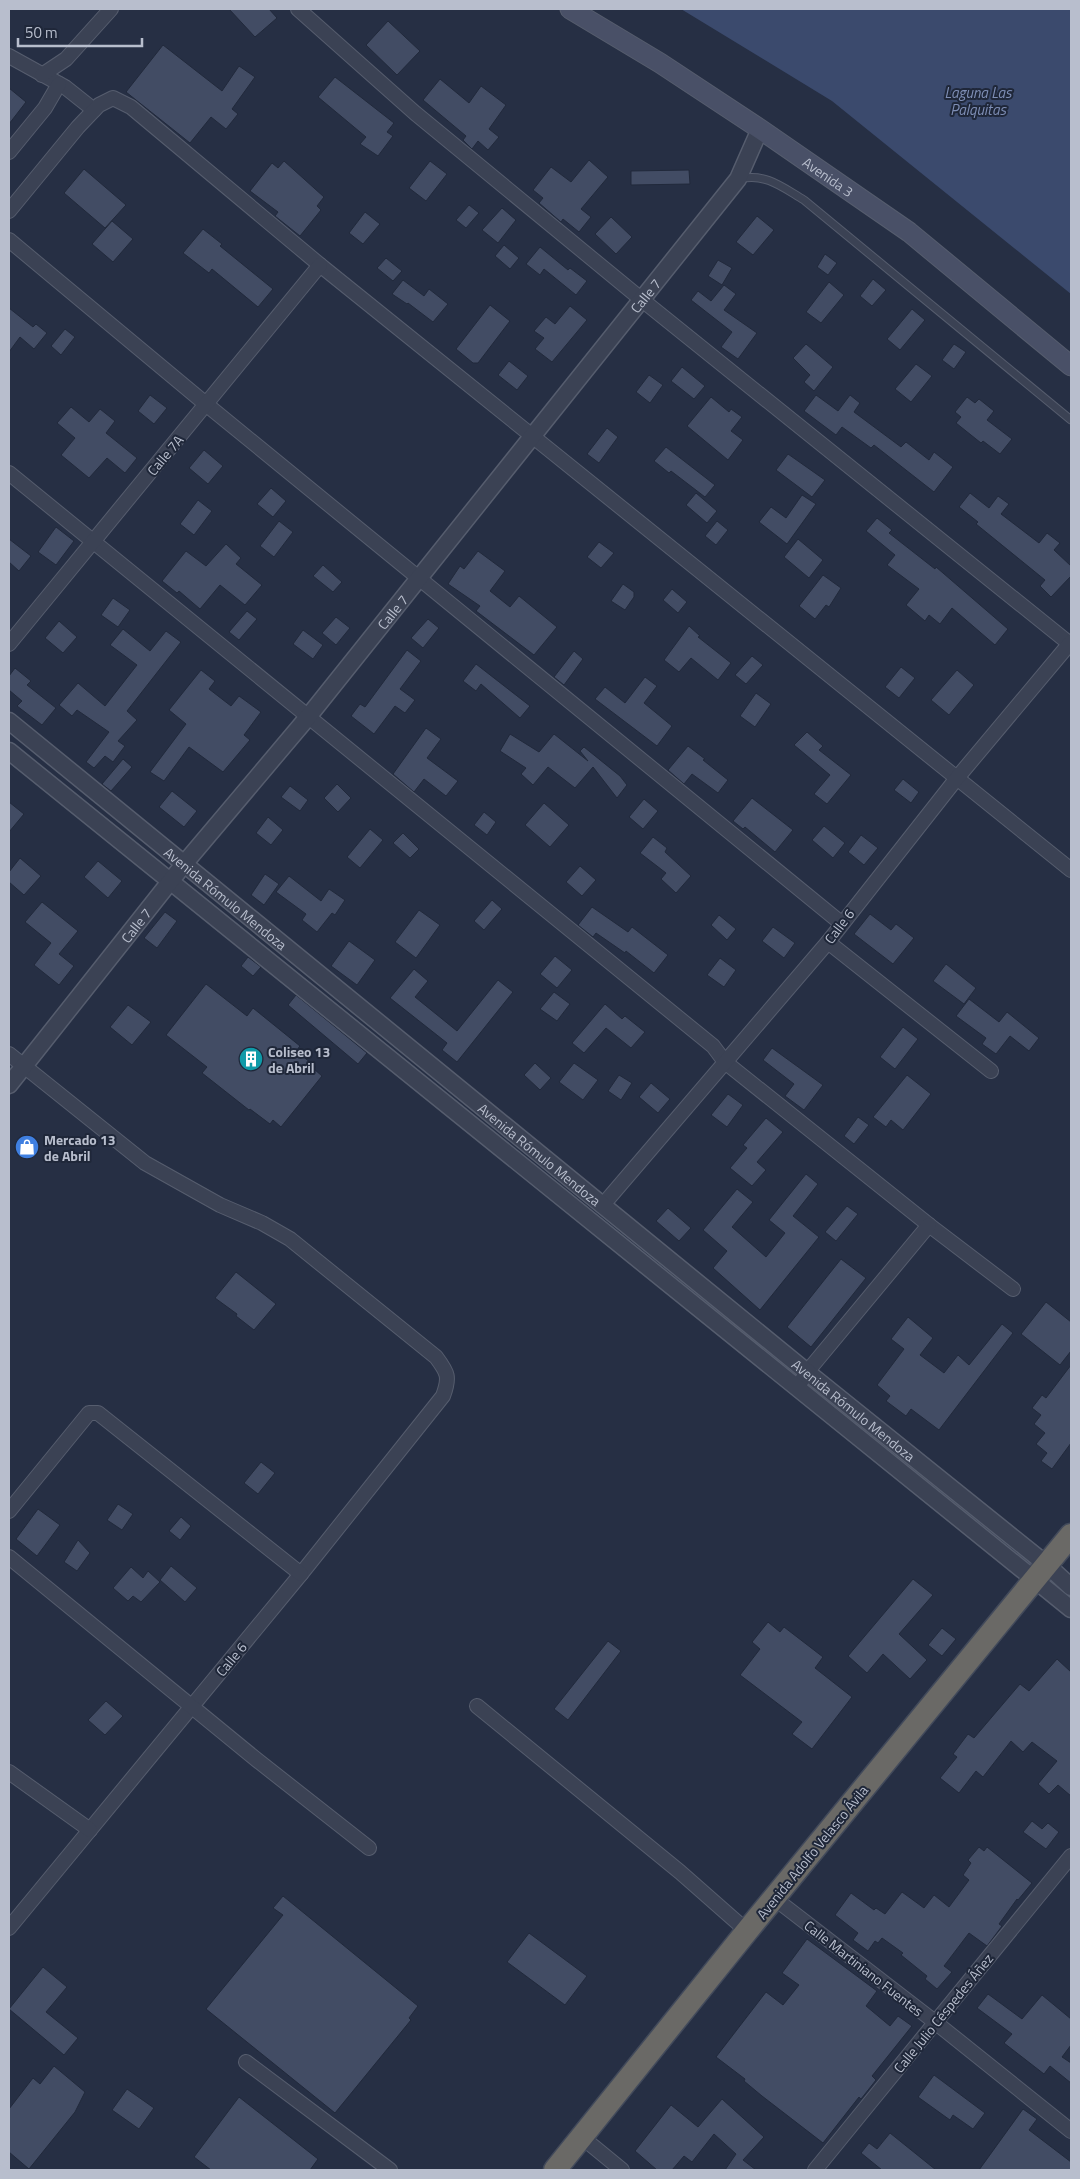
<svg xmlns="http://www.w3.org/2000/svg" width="1080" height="2179" font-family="'Titillium Web',sans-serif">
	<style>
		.water { fill: #3b4a6d }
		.building { fill: #424c64; stroke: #21293b }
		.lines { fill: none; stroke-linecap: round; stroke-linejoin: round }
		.service-casing { stroke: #565d6e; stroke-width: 9 }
		.minor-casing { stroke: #565d6e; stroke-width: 16 }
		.tertiary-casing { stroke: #565d6e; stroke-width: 19 }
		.secondary-casing { stroke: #565d6e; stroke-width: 21 }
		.trunk-casing { stroke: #424a5b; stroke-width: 25 }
		.service { stroke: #3b4254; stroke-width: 7 }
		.minor { stroke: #3b4254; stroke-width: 14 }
		.tertiary { stroke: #3b4254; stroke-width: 16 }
		.secondary { stroke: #495067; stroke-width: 19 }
		.trunk { stroke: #6a6966; stroke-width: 22 }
		.labels { text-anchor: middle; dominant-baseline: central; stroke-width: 4; stroke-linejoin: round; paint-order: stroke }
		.street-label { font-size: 14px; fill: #b8becd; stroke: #1f2739 }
		.poi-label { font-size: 14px; font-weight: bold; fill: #b8becd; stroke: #1f2739; text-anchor: start }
		.water-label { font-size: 15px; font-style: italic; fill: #7e8eb5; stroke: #1f2739 }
	</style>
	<rect width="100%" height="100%" fill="#262f44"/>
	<polygon class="water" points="681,9 1071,9 1071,294 832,101"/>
	<g class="building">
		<polygon points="229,9 269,9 277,18 255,37"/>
		<polygon points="388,21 420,51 397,75 366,45"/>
		<polygon points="163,45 222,91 239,66 255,77 232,109 238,114 226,129 211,117 190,143 126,92"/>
		<polygon points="335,77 394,123 387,132 393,136 378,156 360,144 366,137 318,97"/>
		<polygon points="440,79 469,103 481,86 506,105 489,129 499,137 488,150 478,141 472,149 463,140 466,136 423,100"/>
		<polygon points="9,88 26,102 9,124"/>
		<polygon points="589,160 608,177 581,209 591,217 579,232 563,219 561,222 539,203 543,198 533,190 551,167 571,182"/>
		<polygon points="284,161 324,197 317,206 321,210 300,236 275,216 278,212 250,191 272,163 278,168"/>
		<polygon points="430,161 447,174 426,201 409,188"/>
		<polygon points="84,169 126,205 105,228 64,193"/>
		<polygon points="689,170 690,184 631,185 631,171"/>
		<polygon points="469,205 479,213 466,228 456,220"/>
		<polygon points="502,208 516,220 498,243 482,230"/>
		<polygon points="365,212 380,224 363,244 349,233"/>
		<polygon points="757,216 774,230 753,255 736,242"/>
		<polygon points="611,217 632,237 616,254 595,234"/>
		<polygon points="112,221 133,239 113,262 92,244"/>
		<polygon points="203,229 222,244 220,246 273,289 258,307 212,269 209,273 183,253"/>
		<polygon points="504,245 519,258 510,269 495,256"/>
		<polygon points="540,247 568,270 570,268 587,281 576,295 544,269 540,275 526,264"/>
		<polygon points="825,254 837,263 828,275 817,267"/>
		<polygon points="386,258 402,271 393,281 377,268"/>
		<polygon points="718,260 732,268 722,285 708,276"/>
		<polygon points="873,279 886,290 872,306 860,296"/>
		<polygon points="403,280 424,296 429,289 448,304 433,322 408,303 407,304 392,294"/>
		<polygon points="829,282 844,295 821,323 806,312"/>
		<polygon points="724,285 736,294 724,310 757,333 738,359 721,347 732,332 691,300 698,291 711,301"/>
		<polygon points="490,305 510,321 478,363 473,363 456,349"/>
		<polygon points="570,306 587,320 552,362 535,349 544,338 534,331 546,317 555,324"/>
		<polygon points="9,308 33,327 36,324 47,333 34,349 20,337 9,352"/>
		<polygon points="912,309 925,320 900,350 887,339"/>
		<polygon points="65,329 75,337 61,355 51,346"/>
		<polygon points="806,344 833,367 814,391 804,382 810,375 793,358"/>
		<polygon points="954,344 966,352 954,369 942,360"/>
		<polygon points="509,361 528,376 517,390 498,375"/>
		<polygon points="916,364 932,376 911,402 895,389"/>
		<polygon points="682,367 705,386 694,399 671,381"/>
		<polygon points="649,375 663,385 650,403 636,392"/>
		<polygon points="150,395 167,408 154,424 138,411"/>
		<polygon points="816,395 838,411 850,395 860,403 854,412 901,447 906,442 929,460 934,452 953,467 934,492 874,445 871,448 842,427 836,435 804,411"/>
		<polygon points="711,397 729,412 731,409 742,417 731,431 743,440 728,460 687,426"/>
		<polygon points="967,397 975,403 979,399 994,411 987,420 1012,439 1000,454 983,441 981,443 956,423 961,417 955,412"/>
		<polygon points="71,407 89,422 100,409 115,421 106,433 137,458 125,473 107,458 89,478 61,455 75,438 57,423"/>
		<polygon points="607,428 618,437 599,463 587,454"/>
		<polygon points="666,447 715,485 705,497 671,471 669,473 654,461"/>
		<polygon points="204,450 223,466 208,484 189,468"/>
		<polygon points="788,454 825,480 812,497 776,470"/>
		<polygon points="271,488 286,501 273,517 257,504"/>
		<polygon points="696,493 717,511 707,523 686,505"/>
		<polygon points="970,493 989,508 998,496 1009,504 1001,514 1039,543 1047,533 1060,543 1054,550 1071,566 1071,576 1051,597 1040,586 1045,580 976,524 978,522 959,507"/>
		<polygon points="802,495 816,504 787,544 759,522 771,507 786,518"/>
		<polygon points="198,500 212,511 194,535 180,524"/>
		<polygon points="877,518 892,530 889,533 935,569 936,567 1008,629 995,645 952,608 940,624 929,615 925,621 906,605 919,589 887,565 895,555 866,531"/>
		<polygon points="279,521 293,532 274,557 260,546"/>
		<polygon points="717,521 728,530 716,545 705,536"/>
		<polygon points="56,527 74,541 56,565 38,552"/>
		<polygon points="9,539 31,556 19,571 9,562"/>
		<polygon points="798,539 823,560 809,578 784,557"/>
		<polygon points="599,542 614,553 601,568 587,557"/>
		<polygon points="226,544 241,558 236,564 262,585 245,605 220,585 200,609 179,591 177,593 162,581 186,551 206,566"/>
		<polygon points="478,551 505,571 490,591 510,607 519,596 557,627 534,655 476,611 480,606 448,584 460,566 464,569"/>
		<polygon points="323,565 342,582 333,592 313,576"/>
		<polygon points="823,575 841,588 829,607 826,605 815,619 799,606"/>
		<polygon points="623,584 634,592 634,597 625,610 611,601"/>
		<polygon points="672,589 687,602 678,613 663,600"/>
		<polygon points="113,598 130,610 118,627 101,615"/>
		<polygon points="247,611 257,619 239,640 229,632"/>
		<polygon points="336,617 350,628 336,645 322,633"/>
		<polygon points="428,619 439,628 423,648 411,638"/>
		<polygon points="59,621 77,637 63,653 45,638"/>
		<polygon points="689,626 700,636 698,637 731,663 718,680 691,658 679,672 664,660"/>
		<polygon points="123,629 150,651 166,631 181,642 127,711 137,720 118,741 125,746 113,762 105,756 94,768 86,762 109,732 77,710 72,716 59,705 78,683 105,706 137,665 110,645"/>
		<polygon points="303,630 323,645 313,659 293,644"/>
		<polygon points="407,650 421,661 400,689 415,700 405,713 395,706 374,734 351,716 360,704 365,707"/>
		<polygon points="574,651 583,659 564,685 554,677"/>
		<polygon points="752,656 763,665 746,684 735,675"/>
		<polygon points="476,664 530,706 520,718 481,684 476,691 463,681"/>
		<polygon points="901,667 915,678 899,698 885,687"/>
		<polygon points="15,668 31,681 27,685 56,708 42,725 17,706 22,701 9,690 9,676"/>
		<polygon points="201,670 215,681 209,689 231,706 239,696 261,712 244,735 250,740 223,772 189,747 164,781 150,772 186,724 169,710"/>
		<polygon points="957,670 974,685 949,715 931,700"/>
		<polygon points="645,677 657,686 644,703 672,726 657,746 595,699 605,687 625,703"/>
		<polygon points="756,693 771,704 755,727 740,716"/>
		<polygon points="426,728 441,739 427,758 458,781 446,796 424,779 414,792 393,774"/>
		<polygon points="807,732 823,746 819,750 851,775 827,804 814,794 830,775 794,745"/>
		<polygon points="510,734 539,752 554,734 588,761 580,751 584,747 620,776 627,785 617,798 593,767 575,788 548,767 533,785 521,774 526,768 500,751"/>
		<polygon points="688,746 705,759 703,760 728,780 718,793 692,774 684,784 668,770"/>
		<polygon points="123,759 132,767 111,791 102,784"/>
		<polygon points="903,779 919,792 911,803 894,790"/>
		<polygon points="337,784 351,798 338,812 324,798"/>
		<polygon points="290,786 308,800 300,811 281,797"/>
		<polygon points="172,791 197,811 184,827 159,807"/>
		<polygon points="752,798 793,830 775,852 745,827 743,829 733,821"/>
		<polygon points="644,799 658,811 643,829 629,817"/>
		<polygon points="9,802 24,814 9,832"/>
		<polygon points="544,803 569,825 550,847 525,825"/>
		<polygon points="484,812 496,822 487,835 474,825"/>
		<polygon points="268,817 283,830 271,845 256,833"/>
		<polygon points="824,826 845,843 833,858 812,840"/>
		<polygon points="370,829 383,840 360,868 347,857"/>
		<polygon points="403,833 419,849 410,858 393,843"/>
		<polygon points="861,835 878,848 864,865 848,852"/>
		<polygon points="653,837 667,848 665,852 691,876 676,893 661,879 666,873 640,853"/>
		<polygon points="20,858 41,876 24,895 9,882 9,872"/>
		<polygon points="98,861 122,881 108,898 84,877"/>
		<polygon points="580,866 596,880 582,896 566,882"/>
		<polygon points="265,874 279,884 264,905 251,895"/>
		<polygon points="289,876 321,901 329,889 345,900 335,915 332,913 317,932 302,920 306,914 276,892"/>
		<polygon points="492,900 502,909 484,930 474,921"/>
		<polygon points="42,902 78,931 59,954 74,966 59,985 34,965 51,943 25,922"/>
		<polygon points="592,907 628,932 632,927 668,955 654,973 626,951 625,953 596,933 593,937 578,925"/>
		<polygon points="419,910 440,925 416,958 395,942"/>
		<polygon points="165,912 177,921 157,948 144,938"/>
		<polygon points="870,914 891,930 896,924 914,938 893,964 854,934"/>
		<polygon points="719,915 736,929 727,940 711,925"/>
		<polygon points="773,927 795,943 784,958 762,941"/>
		<polygon points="349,941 375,960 357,985 331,966"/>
		<polygon points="555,956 572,970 557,988 540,974"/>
		<polygon points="248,957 261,967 253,976 241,966"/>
		<polygon points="720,958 736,970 724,987 707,975"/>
		<polygon points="946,964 976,988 964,1004 933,981"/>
		<polygon points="414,969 428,981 415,997 457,1031 498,980 513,992 457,1062 442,1050 447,1043 390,998"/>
		<polygon points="206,984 247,1016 253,1008 300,1046 296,1051 316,1067 314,1069 322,1076 281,1127 273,1120 270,1124 250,1109 249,1110 202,1073 207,1067 166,1035"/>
		<polygon points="554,992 570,1004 557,1021 540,1009"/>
		<polygon points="296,995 367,1053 358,1064 288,1005"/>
		<polygon points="969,999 999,1022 1007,1012 1039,1038 1029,1051 1010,1036 996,1054 982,1044 986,1038 956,1016"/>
		<polygon points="605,1004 622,1019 625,1016 645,1032 631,1048 606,1028 584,1053 572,1043"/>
		<polygon points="128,1005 151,1022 132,1045 110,1027"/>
		<polygon points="903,1027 918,1039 895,1069 880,1057"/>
		<polygon points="772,1048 823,1085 804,1110 785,1096 794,1084 763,1060"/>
		<polygon points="535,1063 551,1078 540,1090 524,1075"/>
		<polygon points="574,1063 598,1080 583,1100 559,1082"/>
		<polygon points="619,1075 632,1083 621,1100 608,1091"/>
		<polygon points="907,1075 931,1094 903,1130 891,1120 886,1127 873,1117"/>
		<polygon points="651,1083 670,1099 658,1113 639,1097"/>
		<polygon points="728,1094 743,1105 727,1127 711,1115"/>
		<polygon points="858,1117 869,1125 854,1144 844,1136"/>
		<polygon points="766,1118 783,1132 757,1162 766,1170 752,1186 730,1168 747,1148 743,1145"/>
		<polygon points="806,1174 818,1184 793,1216 819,1237 760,1310 713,1268 727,1251 703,1230 737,1189 753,1202 732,1227 766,1257 785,1233 769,1220"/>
		<polygon points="847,1206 858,1214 836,1241 825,1232"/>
		<polygon points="668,1208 691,1228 679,1241 656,1221"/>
		<polygon points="841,1259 866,1278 811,1347 787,1327"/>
		<polygon points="236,1272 276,1304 254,1330 236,1316 237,1314 215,1298"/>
		<polygon points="1046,1302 1071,1322 1071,1351 1060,1365 1021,1334"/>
		<polygon points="908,1317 933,1338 920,1355 944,1373 958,1355 969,1365 1002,1324 1013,1333 939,1430 911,1409 906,1416 886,1401 890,1396 877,1385 904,1349 891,1339"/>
		<polygon points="1071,1365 1071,1443 1052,1469 1041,1461 1047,1453 1036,1444 1045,1433 1034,1424 1041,1415 1032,1408 1042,1395 1046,1398"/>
		<polygon points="261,1462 275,1473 258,1494 244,1483"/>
		<polygon points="118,1504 133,1514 122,1530 107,1520"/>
		<polygon points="38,1509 60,1525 37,1556 16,1539"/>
		<polygon points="181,1517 191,1526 180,1540 169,1531"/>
		<polygon points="78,1540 90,1553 77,1571 64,1562"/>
		<polygon points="171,1566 197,1588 185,1602 160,1580"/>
		<polygon points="131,1567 143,1578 148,1571 160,1582 141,1602 133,1596 128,1601 113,1588"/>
		<polygon points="913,1579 933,1595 899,1634 927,1660 910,1679 883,1654 867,1673 848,1656"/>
		<polygon points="768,1622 780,1632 784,1627 823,1657 815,1668 852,1697 812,1749 792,1734 802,1722 740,1675 760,1649 752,1642"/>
		<polygon points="942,1628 956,1639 942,1656 928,1645"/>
		<polygon points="608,1641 621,1651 568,1720 554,1709"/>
		<polygon points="1057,1659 1071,1672 1071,1796 1058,1785 1049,1794 1038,1784 1057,1761 1032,1742 1023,1752 1011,1741 983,1777 976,1771 959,1793 940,1778 957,1757 953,1754 968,1734 974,1738 1020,1684 1029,1691"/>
		<polygon points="106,1701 123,1716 105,1735 88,1720"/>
		<polygon points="1032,1821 1042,1829 1048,1823 1059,1832 1046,1849 1023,1832"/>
		<polygon points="979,1847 984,1851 987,1847 1032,1883 1018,1900 1017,1899 999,1924 1002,1926 987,1946 969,1933 944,1966 952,1972 937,1989 925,1979 927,1976 901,1955 903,1953 882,1938 878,1943 875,1941 868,1951 853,1940 858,1933 835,1915 851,1893 874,1910 876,1908 885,1914 902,1892 924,1908 934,1895 949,1907 969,1880 963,1875 971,1863 968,1860"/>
		<polygon points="283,1896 418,2006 409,2018 411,2020 335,2113 206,2009 283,1915 273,1908"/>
		<polygon points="529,1933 587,1976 565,2005 507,1962"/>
		<polygon points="807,1939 877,1991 866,2006 890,2026 898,2016 912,2026 872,2076 876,2080 861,2099 859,2097 823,2143 762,2096 744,2081 745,2079 716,2057 766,1992 783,2005 799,1985 782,1973"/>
		<polygon points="43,1967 67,1987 46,2012 78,2038 64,2055 9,2009"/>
		<polygon points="988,1994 1022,2019 1042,1995 1071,2019 1071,2045 1062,2057 1071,2063 1071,2083 1050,2066 1044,2074 1004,2043 1012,2034 977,2008"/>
		<polygon points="54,2066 85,2092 75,2112 29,2169 9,2152 9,2109 33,2078 40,2084"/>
		<polygon points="934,2075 985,2113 973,2129 953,2115 950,2120 918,2097"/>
		<polygon points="127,2089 154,2108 139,2129 112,2110"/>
		<polygon points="239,2097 318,2159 310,2170 211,2170 194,2157"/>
		<polygon points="722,2099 764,2137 743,2160 756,2170 725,2170 736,2154 714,2134 692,2162 684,2156 672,2170 657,2170 635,2151 671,2105 698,2127"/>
		<polygon points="1023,2109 1037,2119 1029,2130 1071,2162 1071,2170 979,2170"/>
		<polygon points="890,2133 936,2170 882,2170 861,2153 869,2143 877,2149"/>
	</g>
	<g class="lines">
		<g class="service-casing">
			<path id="service" d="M 740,179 C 766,173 782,187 804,200 L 1071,420"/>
		</g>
		<g class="minor-casing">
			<g id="minor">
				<polyline points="298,9 415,113 641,299 1070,644"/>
				<polyline points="9,56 65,87 94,110"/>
				<polyline points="42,75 66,59 111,9"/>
				<polyline points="9,152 45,108 59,84"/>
				<polyline points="9,211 78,127 99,105 113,98 131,107 320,265 1071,870"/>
				<polyline points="9,240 207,405 841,923"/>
				<polyline points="9,473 713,1046 725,1062 929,1225 1013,1289"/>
				<polyline points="9,644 320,265"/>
				<polyline points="828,942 991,1071"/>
				<path d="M 9,1054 L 145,1163 L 220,1205 L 262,1223 L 290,1239 L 436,1357 C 448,1373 450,1377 443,1396 L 301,1574 L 9,1928"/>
				<polyline points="602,1206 828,942 957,778 1071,642"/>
				<polyline points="797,1388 807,1372 929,1225"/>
				<polyline points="9,1511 89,1413 98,1413 301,1574"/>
				<polyline points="9,1557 257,1760 369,1848"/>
				<polyline points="477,1706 680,1872 747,1931"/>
				<polyline points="9,1772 90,1830"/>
				<polyline points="774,1898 935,2022 1071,2131"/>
				<polyline points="246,2062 390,2170"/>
				<polyline points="583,2138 622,2170"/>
				<polyline points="815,2170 1071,1856"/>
			</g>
		</g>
		<g class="tertiary-casing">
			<g id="tertiary">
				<path id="s1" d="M 9,721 L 807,1372 L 1047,1565 L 1071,1587"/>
				<polyline points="9,751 1071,1609"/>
				<path id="s2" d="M 9,1085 L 184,864 L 308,717 L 738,179 L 760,129"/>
			</g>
		</g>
		<g class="secondary-casing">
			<g id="secondary">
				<path id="s3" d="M 570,9 L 660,63 L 760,129 L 909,232 L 1071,366"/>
			</g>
		</g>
		<g class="trunk-casing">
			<polyline id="trunk" points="555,2170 747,1931 1071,1535"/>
		</g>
		<use href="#service" class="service"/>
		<use href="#minor" class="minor"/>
		<use href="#tertiary" class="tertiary"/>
		<use href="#secondary" class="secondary"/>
		<use href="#trunk" class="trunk"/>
	</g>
	<defs>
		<g id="building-disc" transform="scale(1.25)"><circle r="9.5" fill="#0f9aa8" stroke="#1f2739"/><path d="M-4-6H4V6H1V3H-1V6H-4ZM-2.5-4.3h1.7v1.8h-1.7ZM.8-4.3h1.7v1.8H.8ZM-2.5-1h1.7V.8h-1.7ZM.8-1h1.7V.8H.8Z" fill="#fff"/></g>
		<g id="shop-disc" transform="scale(1.25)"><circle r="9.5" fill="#3f7fe0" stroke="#1f2739"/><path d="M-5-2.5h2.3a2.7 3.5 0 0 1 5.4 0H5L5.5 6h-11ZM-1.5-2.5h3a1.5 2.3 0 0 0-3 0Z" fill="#fff"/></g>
	</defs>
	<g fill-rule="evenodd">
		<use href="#building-disc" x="251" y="1059"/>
		<use href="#shop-disc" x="27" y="1147"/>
	</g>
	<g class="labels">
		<g class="street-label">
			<text stroke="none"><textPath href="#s3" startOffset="308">Avenida 3</textPath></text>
			<text stroke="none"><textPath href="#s2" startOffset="1014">Calle 7</textPath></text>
			<text transform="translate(165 455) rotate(-50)">Calle 7A</text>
			<text stroke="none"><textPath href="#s2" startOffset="609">Calle 7</textPath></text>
			<text stroke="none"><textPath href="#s1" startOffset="280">Avenida Rómulo Mendoza</textPath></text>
			<text stroke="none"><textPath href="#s2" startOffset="204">Calle 7</textPath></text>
			<text transform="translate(839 926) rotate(-53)">Calle 6</text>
			<text stroke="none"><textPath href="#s1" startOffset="685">Avenida Rómulo Mendoza</textPath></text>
			<text stroke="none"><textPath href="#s1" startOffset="1090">Avenida Rómulo Mendoza</textPath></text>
			<text transform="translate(231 1659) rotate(-50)">Calle 6</text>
			<text transform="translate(812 1852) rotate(-51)">Avenida Adolfo Velasco Ávila</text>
			<text transform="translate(864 1968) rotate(38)">Calle Martiniano Fuentes</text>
			<text transform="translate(943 2013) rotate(-51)">Calle Julio Céspedes Áñez</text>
		</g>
		<g class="poi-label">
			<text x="268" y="1051">Coliseo 13<tspan x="268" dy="16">de Abril</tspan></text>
			<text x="44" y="1139">Mercado 13<tspan x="44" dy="16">de Abril</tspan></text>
		</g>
		<g class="water-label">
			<text x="978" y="92">Laguna Las<tspan x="978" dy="17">Palquitas</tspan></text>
		</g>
	</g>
	<rect width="1080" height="2179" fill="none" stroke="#b8becd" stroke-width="20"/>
	<path d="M18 38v8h124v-8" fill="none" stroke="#b8becd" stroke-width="2.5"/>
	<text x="25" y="38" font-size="15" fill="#b8becd" stroke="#1f2739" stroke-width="4" paint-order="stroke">50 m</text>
</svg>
